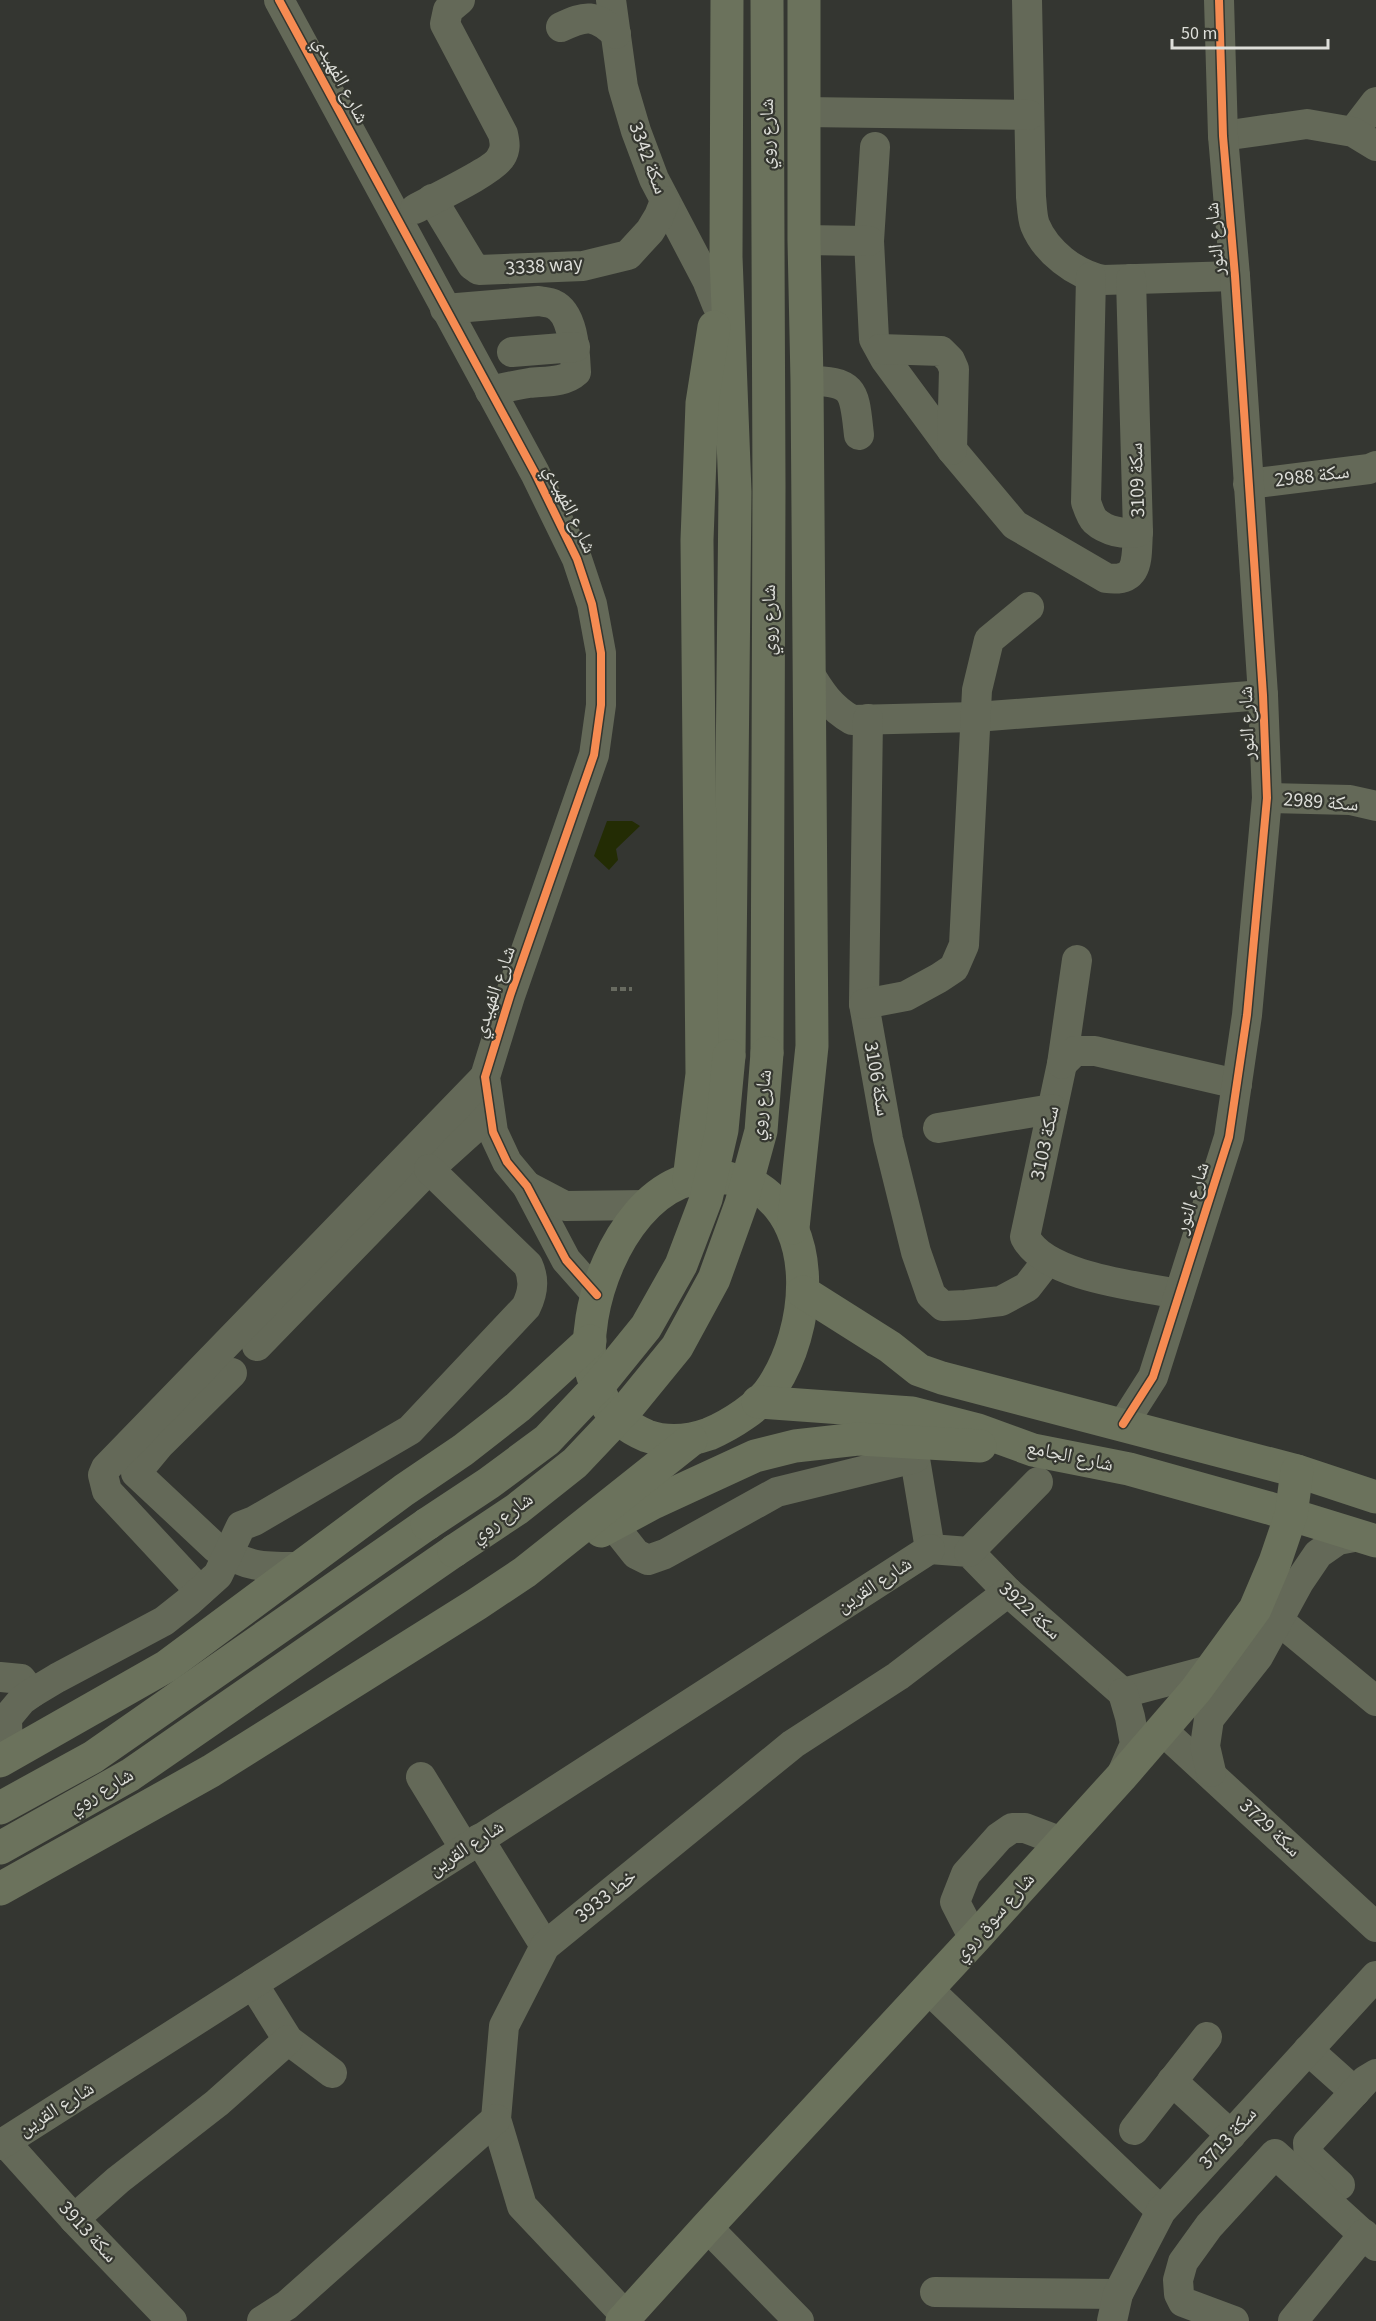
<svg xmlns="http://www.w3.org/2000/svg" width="1376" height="2321" font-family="'Source Sans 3','Noto Naskh Arabic',sans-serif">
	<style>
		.water { fill: #232c04 }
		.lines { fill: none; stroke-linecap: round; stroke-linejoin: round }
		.path { stroke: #686b60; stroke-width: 4; stroke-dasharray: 6 3; stroke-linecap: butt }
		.minor { stroke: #646958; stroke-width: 30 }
		.major { stroke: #6b725c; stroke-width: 33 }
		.major-bridge { stroke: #6b725c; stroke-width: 33 }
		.cycleway-casing { stroke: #353730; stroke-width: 11 }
		.cycleway { stroke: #f68b52; stroke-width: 8 }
		.labels { text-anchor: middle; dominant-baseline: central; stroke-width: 4.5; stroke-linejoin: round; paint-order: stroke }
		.street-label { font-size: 20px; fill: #ddded9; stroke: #353730 }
	</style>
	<rect width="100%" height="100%" fill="#343631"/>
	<polygon class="water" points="607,821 632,821 640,826 616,849 618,860 609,870 594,856"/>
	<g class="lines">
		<polyline class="path" points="611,989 632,989"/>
		<g class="minor">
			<polyline points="279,0 535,473 577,559 592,604 601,653 601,705 594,755 510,996 485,1077 493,1132 507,1162 527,1186 566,1260 597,1295"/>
			<polyline points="611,0 623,87 636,131 654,179 707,280 717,305"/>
			<path d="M 1027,0 L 1031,197 C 1032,206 1032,217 1035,225 C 1046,252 1075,274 1103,280 L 1235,276"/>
			<path d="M 561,27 C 586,15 595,14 616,34"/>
			<polyline points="804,112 1029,115"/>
			<polyline points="1353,132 1376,102"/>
			<polyline points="1223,136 1307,124 1353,132 1376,146"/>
			<path d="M 875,147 L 869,241 L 874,339 L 885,359 L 952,450 L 1015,525 L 1106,578 C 1141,583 1136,557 1138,532 L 1131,279"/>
			<polyline points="432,199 472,265 479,270 583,266 628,255 650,231 659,216 665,201"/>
			<path d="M 415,209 C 431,200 495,170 501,157 C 506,149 505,143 503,134 L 445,24 L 448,10 L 460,0"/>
			<polyline points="804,240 869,241"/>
			<path d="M 1091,277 L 1086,502 C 1088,508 1091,517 1095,521 C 1106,531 1124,535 1138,532"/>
			<path d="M 445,309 L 539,301 C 543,302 549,302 553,304 C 574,313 575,353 576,372 C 564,383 544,381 529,383 C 516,385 503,388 490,391"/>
			<polyline points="880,349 941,351 950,360 954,369 952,450"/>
			<polyline points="512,352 575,347"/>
			<path d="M 807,381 C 856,381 854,391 859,435"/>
			<polyline points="1248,484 1369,469 1376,466"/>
			<path d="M 808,671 C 820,692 831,708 852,720 L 976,717 L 1263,695"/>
			<polyline points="868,719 864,1004 888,1139 916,1252 931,1295 943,1306 966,1305 1001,1301 1027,1287 1048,1260"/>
			<polyline points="1267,798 1350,800 1376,806"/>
			<path d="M 1077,960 L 1062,1064 L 1025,1237 C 1045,1277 1138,1286 1179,1294"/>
			<polyline points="864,1004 906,996 939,978 954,968 964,945 977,690 989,640 1029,607"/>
			<polyline points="1062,1064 1075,1051 1095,1051 1237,1084"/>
			<polyline points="938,1128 1052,1109"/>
			<polyline points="527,1186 565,1206 648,1205"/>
			<polyline points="257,1346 429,1169 490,1114"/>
			<path d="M 232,1373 L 160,1444 L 136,1473 L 216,1548 C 250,1568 262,1567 301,1567"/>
			<polyline points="1123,1424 1153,1377 1229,1137 1247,1015 1267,798 1263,695 1235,276 1223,136 1219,0"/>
			<polyline points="912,1441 930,1549"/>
			<polyline points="613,1525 636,1554 648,1560 665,1554 777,1492 915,1458"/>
			<polyline points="930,1549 969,1552 1008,1592 1123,1693"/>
			<polyline points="969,1552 1038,1482"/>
			<polyline points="200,1591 107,1491 103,1475 106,1468 485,1077"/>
			<polyline points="1278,1620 1376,1701"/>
			<polyline points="0,1677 21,1679 32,1693"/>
			<polyline points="1123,1693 1210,1670"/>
			<polyline points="1162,1730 1376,1927"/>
			<path d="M 8,1756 L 7,1718 L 22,1700 L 32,1693 L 57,1678 L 164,1621 L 188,1602 L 218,1575 L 241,1526 L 254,1521 L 410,1430 L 526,1307 C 533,1293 535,1280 528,1265 L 429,1169"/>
			<polyline points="1211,1772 1205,1746 1209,1719 1258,1657 1299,1582 1318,1554 1338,1540 1359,1536"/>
			<polyline points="1121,1776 1135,1744 1130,1717 1123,1693"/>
			<polyline points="421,1777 465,1849"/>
			<polyline points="479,1839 545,1946"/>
			<polyline points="974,1939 955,1902 966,1874 999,1837 1012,1828 1025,1828 1062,1842"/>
			<polyline points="253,1984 288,2040 332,2073"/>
			<polyline points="928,1989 1161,2211"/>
			<polyline points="1308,2050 1355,2092"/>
			<polyline points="1172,2081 1231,2135"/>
			<polyline points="1134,2130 1207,2037"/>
			<polyline points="5,2142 74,2219 172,2321"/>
			<polyline points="0,2145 465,1849 930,1549"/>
			<polyline points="1340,2185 1309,2156 1308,2143 1366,2080 1376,2074"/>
			<polyline points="74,2219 118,2180 217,2103 288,2040"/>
			<polyline points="707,2227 799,2321"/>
			<polyline points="935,2292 1118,2294"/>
			<polyline points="626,2316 522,2206 496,2119 504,2026 545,1946 793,1744 898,1676 1008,1592"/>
			<polyline points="262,2321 287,2305 496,2119"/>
			<polyline points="1112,2321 1118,2294 1161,2211 1376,1976"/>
			<polyline points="1234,2321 1183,2302 1179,2294 1178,2280 1183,2262 1209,2226 1275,2154 1376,2246"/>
			<polyline points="1293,2321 1364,2234"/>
		</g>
		<g class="major">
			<polyline points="727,0 726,257 735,492 729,1056"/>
			<polyline points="767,1053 769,487 767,0"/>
			<path d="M 728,1178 C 738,1181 750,1183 758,1188 C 821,1229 809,1331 773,1386 C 761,1406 730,1425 709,1434 C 689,1441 667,1443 647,1436 C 628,1428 609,1414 601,1395 C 598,1387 592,1378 591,1369 C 581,1308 618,1209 679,1183 C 694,1177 712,1178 728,1178 Z"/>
			<polyline points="689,1180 702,1074 697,540 702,403 714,327"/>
			<polyline points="793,1228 812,1046 807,381 804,240 804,0"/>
			<polyline points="803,1292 890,1347 919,1370 942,1378 1297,1471 1376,1497"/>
			<polyline points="758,1402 912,1413 978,1430 1033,1450 1129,1469 1269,1508 1376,1541"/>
			<polyline points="601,1531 653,1503 755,1456 795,1446 858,1439 980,1446"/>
			<polyline points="0,1761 167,1666 404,1490 463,1450 518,1407 590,1341"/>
			<polyline points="0,1808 93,1757 427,1524"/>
			<polyline points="0,1848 130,1775 454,1551"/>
			<polyline points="0,1889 211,1771 477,1604 525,1572 691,1440"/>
			<polyline points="622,2321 707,2227 974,1939 1121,1777 1196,1690 1255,1609 1275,1562 1291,1515 1297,1471"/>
		</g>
		<g class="major-bridge">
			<polyline points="427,1524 489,1483 547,1440 599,1385 646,1327 681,1265 706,1199 722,1130 729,1056"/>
			<polyline points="454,1551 517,1509 575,1463 628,1407 677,1347 714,1279 741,1204 761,1131 767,1053"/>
		</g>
		<g class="cycleway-casing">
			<g id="cycleway">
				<polyline points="279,0 535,473 577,559 592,604 601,653 601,705 594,755 510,996 485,1077 493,1132 507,1162 527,1186 566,1260 597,1295"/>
				<polyline points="1123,1424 1153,1377 1229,1137 1247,1015 1267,798 1263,695 1235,276 1223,136 1219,0"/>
			</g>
		</g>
		<use href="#cycleway" class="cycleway"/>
	</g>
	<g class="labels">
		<g class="street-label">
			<text transform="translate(341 80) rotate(62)">شارع الفهيدي</text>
			<text transform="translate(767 134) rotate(-90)">شارع روي</text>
			<text transform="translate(648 158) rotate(69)">سكة 3342</text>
			<text transform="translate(1215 239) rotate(-95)">شارع النور</text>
			<text transform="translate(544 266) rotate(-4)">3338 way</text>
			<text transform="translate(1312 476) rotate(-7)">سكة 2988</text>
			<text transform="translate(1137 480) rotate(-92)">سكة 3109</text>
			<text transform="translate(570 509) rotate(64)">شارع الفهيدي</text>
			<text transform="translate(769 620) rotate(-90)">شارع روي</text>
			<text transform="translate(1247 723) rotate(-92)">شارع النور</text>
			<text transform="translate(1321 802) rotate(4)">سكة 2989</text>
			<text transform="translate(494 992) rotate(-71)">شارع الفهيدي</text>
			<text transform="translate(877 1079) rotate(80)">سكة 3106</text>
			<text transform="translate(761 1105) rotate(-83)">شارع روي</text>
			<text transform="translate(1045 1143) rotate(-78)">سكة 3103</text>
			<text transform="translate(1192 1198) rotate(-72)">شارع النور</text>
			<text transform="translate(1070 1456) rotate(12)">شارع الجامع</text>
			<text transform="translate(502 1518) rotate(-36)">شارع روي</text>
			<text transform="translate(874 1585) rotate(-33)">شارع القرين</text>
			<text transform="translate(1030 1611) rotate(42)">سكة 3922</text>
			<text transform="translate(101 1791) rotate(-30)">شارع روي</text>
			<text transform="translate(1270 1828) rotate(43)">سكة 3729</text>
			<text transform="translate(466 1848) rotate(-33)">شارع القرين</text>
			<text transform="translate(606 1896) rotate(-39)">3933 خط</text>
			<text transform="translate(994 1917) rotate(-48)">شارع سوق روي</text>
			<text transform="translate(56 2109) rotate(-32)">شارع القرين</text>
			<text transform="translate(1228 2138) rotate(-48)">سكة 3713</text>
			<text transform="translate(88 2232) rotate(47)">سكة 3913</text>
		</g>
	</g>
	<path d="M1172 39v9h156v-9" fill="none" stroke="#ddded9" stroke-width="3"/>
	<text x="1181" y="39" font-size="18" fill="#ddded9" stroke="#353730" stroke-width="4.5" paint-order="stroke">50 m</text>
</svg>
